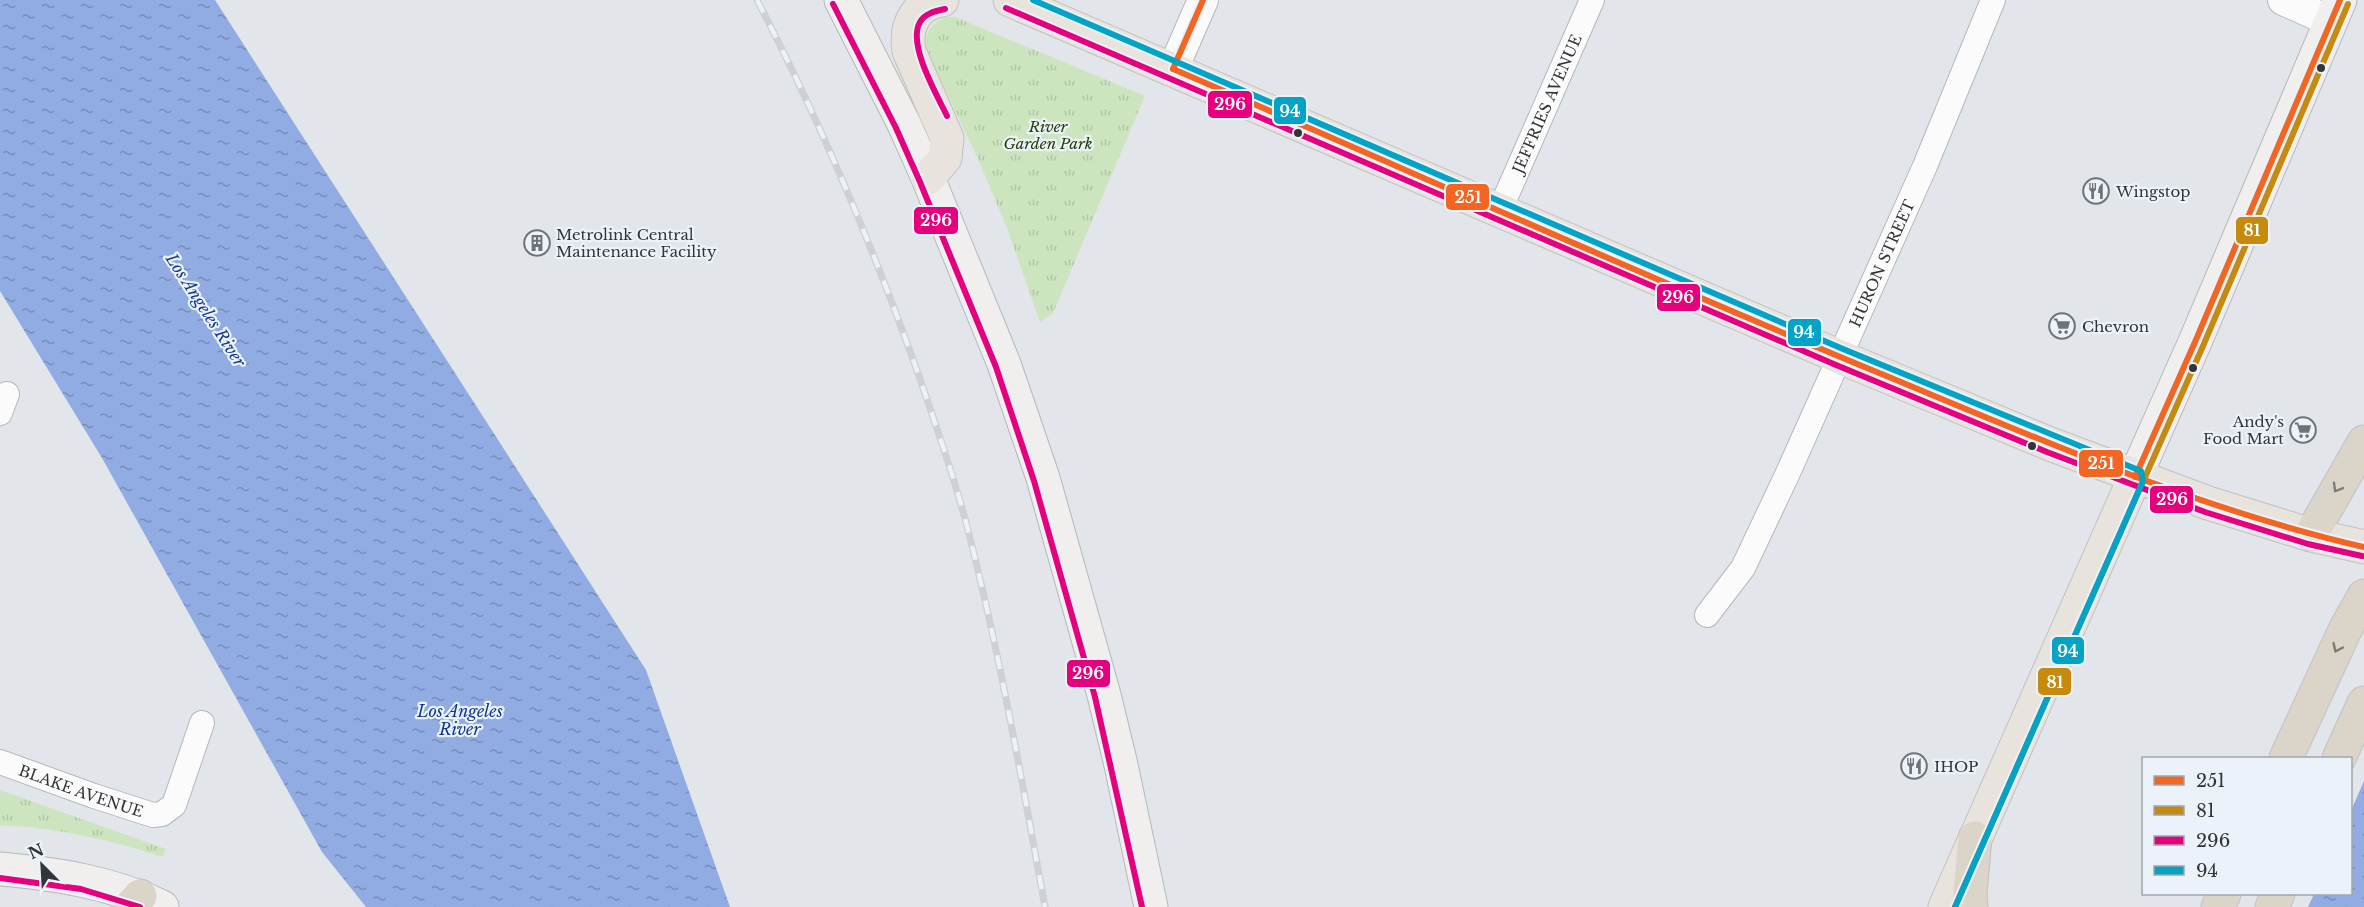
<svg xmlns="http://www.w3.org/2000/svg" width="2364" height="907" font-family="'Libre Baskerville',serif">
	<style>
		.park { fill: url(#park-tufts) }
		.water { fill: url(#water-ripples) }
		.lines { fill: none; stroke-linecap: round; stroke-linejoin: round }
		.minor-casing { stroke: #b5b7bb; stroke-width: 26 }
		.tertiary-casing { stroke: #b5b7bb; stroke-width: 32 }
		.secondary-casing { stroke: #b5b7bb; stroke-width: 35 }
		.primary-casing { stroke: #c0c1c4; stroke-width: 35 }
		.motorway-casing { stroke: #c0c1c4; stroke-width: 35 }
		.minor { stroke: #fbfbfc; stroke-width: 24 }
		.tertiary { stroke: #fbfbfc; stroke-width: 30 }
		.secondary { stroke: #f1efed; stroke-width: 33 }
		.primary { stroke: #e8e3dc; stroke-width: 33 }
		.motorway { stroke: #dbd4c8; stroke-width: 33 }
		.rail-casing { stroke: #ced0d1; stroke-width: 7 }
		.rail { stroke: #ebf2fa; stroke-width: 4.5; stroke-dasharray: 14; stroke-linecap: butt }
		.bus-1-casing { stroke: #ebf2fa; stroke-width: 10 }
		.bus-2-casing { stroke: #ebf2fa; stroke-width: 10 }
		.bus-3-casing { stroke: #ebf2fa; stroke-width: 10 }
		.bus-4-casing { stroke: #ebf2fa; stroke-width: 10 }
		.bus-1 { stroke: #f26522; stroke-width: 6 }
		.bus-2 { stroke: #c68a0e; stroke-width: 6 }
		.bus-3 { stroke: #e5007d; stroke-width: 6 }
		.bus-4 { stroke: #02a3c6; stroke-width: 6 }
		.oneway { stroke: #7e7c78 }
		.bus-dot { fill: #323437; stroke: #ebf2fa; stroke-width: 2 }
		.labels { text-anchor: middle; dominant-baseline: central; stroke-width: 4.5; stroke-linejoin: round; paint-order: stroke }
		.street-label { font-size: 15px; fill: #323437; stroke: #ebf2fa }
		.park-label { font-size: 15px; font-style: italic; fill: #223d00; stroke: #ebf2fa }
		.poi-label { font-size: 15px; fill: #323437; stroke: #ebf2fa; text-anchor: start }
		.water-label { font-size: 16px; font-style: italic; fill: #10368c; stroke: #ebf2fa }
		.line-badge { stroke: #ebf2fa; stroke-width: 2 }
		.badge-label { font-size: 16px; text-anchor: middle; font-weight: bold; fill: #fff }
	</style>
	<defs>
		<pattern id="park-tufts" width="24" height="20" patternUnits="userSpaceOnUse" patternTransform="scale(1.5)"><rect width="24" height="20" fill="#cde5bf"/><path d="M3 7l-1-3M5 7V3M7 7l1-3M15 17l-1-3M17 17v-4M19 17l1-3" fill="none" stroke="#b0c5a5"/></pattern>
		<pattern id="water-ripples" width="26" height="14" patternUnits="userSpaceOnUse" patternTransform="scale(1.5)"><rect width="26" height="14" fill="#90ace2"/><path d="M2 4q2-2 4 0t4 0M15 11q2-2 4 0t4 0" fill="none" stroke="#768db8"/></pattern>
	</defs>
	<rect width="100%" height="100%" fill="#e2e5ea"/>
	<g class="park">
		<path d="M 946,17 L 955,17 L 1145,96 L 1053,313 L 1040,322 L 1007,228 L 978,159 L 927,51 C 923,34 930,24 946,17 Z"/>
		<path d="M 0,790 L 166,849 L 163,857 C 107,839 59,828 0,825 Z"/>
	</g>
	<g class="water">
		<polygon points="0,0 215,0 646,670 730,907 366,907 322,852 102,458 0,291"/>
		<polygon points="2364,781 2364,907 2308,907 2314,894 2350,894 2351,811"/>
	</g>
	<g class="lines">
		<g class="minor-casing">
			<g id="minor">
				<path id="s1" d="M 1500,210 L 1592,0"/>
				<polyline points="0,413 7,394"/>
				<path id="s2" d="M 1707,615 L 1743,568 L 1787,475 L 1925,166 L 1993,0"/>
				<path id="s3" d="M 0,762 L 94,796 L 153,815 L 162,814 L 174,805 L 202,723"/>
			</g>
		</g>
		<g class="tertiary-casing">
			<g id="tertiary">
				<polyline points="2283,0 2330,21"/>
				<polyline points="1173,69 1203,0"/>
			</g>
		</g>
		<g class="secondary-casing">
			<g id="secondary">
				<polyline points="841,0 904,124 928,178 1004,364 1043,478 1104,695 1121,765 1151,907"/>
				<polyline points="2135,477 2195,342 2340,0"/>
				<path d="M 0,869 C 56,874 111,882 162,907"/>
			</g>
		</g>
		<g class="primary-casing">
			<g id="primary">
				<polyline points="1010,0 1840,357 2050,444 2208,503 2311,535 2364,547"/>
				<path d="M 928,178 L 945,158 L 947,138 L 909,51 C 905,26 915,4 942,0"/>
				<polyline points="1945,907 2135,477"/>
			</g>
		</g>
		<g class="motorway-casing">
			<g id="motorway">
				<polyline points="2311,535 2364,442"/>
				<polyline points="2286,758 2345,630 2364,596"/>
				<polyline points="2339,758 2364,703"/>
				<polyline points="130,907 140,896"/>
				<polyline points="1971,907 1970,893 1975,838"/>
				<polyline points="2218,907 2224,894"/>
				<polyline points="2272,907 2278,894"/>
			</g>
		</g>
		<use href="#minor" class="minor"/>
		<use href="#tertiary" class="tertiary"/>
		<use href="#secondary" class="secondary"/>
		<use href="#primary" class="primary"/>
		<use href="#motorway" class="motorway"/>
		<g class="rail-casing">
			<path id="rail" d="M 757,0 C 821,123 874,249 920,379 C 937,429 955,479 968,530 C 1000,655 1022,781 1045,907"/>
		</g>
		<use href="#rail" class="rail"/>
		<g class="bus-1-casing">
			<g id="bus-1">
				<path d="M 1173,69 C 1410,171 1646,277 1884,375 C 2041,440 2198,509 2364,547"/>
				<polyline points="1173,69 1203,0"/>
				<polyline points="2135,477 2195,342 2340,0"/>
			</g>
		</g>
		<g class="bus-2-casing">
			<polyline id="bus-2" points="1955,907 2203,346 2348,4"/>
		</g>
		<g class="bus-3-casing">
			<g id="bus-3">
				<polyline points="833,4 896,128 920,182 996,367 1034,481 1095,697 1142,907"/>
				<polyline points="1006,8 1836,365 2047,452 2205,512 2308,544 2362,556"/>
				<path d="M 945,9 C 936,11 925,13 920,22 C 907,44 937,95 947,116"/>
				<polyline points="0,878 81,889 140,907"/>
			</g>
		</g>
		<g class="bus-4-casing">
			<polyline id="bus-4" points="1033,0 1843,349 2141,471 2143,481 1955,907"/>
		</g>
		<use href="#bus-1" class="bus-1"/>
		<use href="#bus-2" class="bus-2"/>
		<use href="#bus-3" class="bus-3"/>
		<use href="#bus-4" class="bus-4"/>
	</g>
	<defs><path id="oneway-chevron" d="M-2-3.5L2.5 0L-2 3.5" fill="none" stroke-width="1.6" stroke-linecap="round" stroke-linejoin="round" transform="scale(1.5)"/></defs>
	<g class="oneway">
		<use href="#oneway-chevron" transform="translate(2337 488) rotate(120)"/>
		<use href="#oneway-chevron" transform="translate(2337 648) rotate(115)"/>
	</g>
	<defs>
		<g id="restaurant-ring" transform="scale(1.35)"><circle r="9.5" fill="#ebf2fa" stroke="#707276" stroke-width="1.5"/><path d="M-5-6h1v4h1v-4h1v4h1v-4h1v5L-1.5 .5V6h-2V.5L-5-1ZM5-6V6H3V1.5H1.5Q1.5-4 5-6Z" fill="#707276"/></g>
		<g id="building-ring" transform="scale(1.35)"><circle r="9.5" fill="#ebf2fa" stroke="#707276" stroke-width="1.5"/><path d="M-4-6H4V6H1V3H-1V6H-4ZM-2.5-4.3h1.7v1.8h-1.7ZM.8-4.3h1.7v1.8H.8ZM-2.5-1h1.7V.8h-1.7ZM.8-1h1.7V.8H.8Z" fill="#707276"/></g>
		<g id="supermarket-ring" transform="scale(1.35)"><circle r="9.5" fill="#ebf2fa" stroke="#707276" stroke-width="1.5"/><path d="M-6-5.5h2.5l.6 2H6L4.5 2H-2.5L-4.4-4H-6ZM-1.5 3.2a1.3 1.3 0 1 0 .1 0ZM3 3.2a1.3 1.3 0 1 0 .1 0Z" fill="#707276"/></g>
	</defs>
	<g fill-rule="evenodd">
		<use href="#restaurant-ring" x="2096" y="191"/>
		<use href="#building-ring" x="537" y="243"/>
		<use href="#supermarket-ring" x="2062" y="326"/>
		<use href="#supermarket-ring" x="2303" y="430"/>
		<use href="#restaurant-ring" x="1914" y="766"/>
	</g>
	<g class="bus-dot">
		<circle cx="2321" cy="68" r="5"/>
		<circle cx="1298" cy="133" r="5"/>
		<circle cx="2193" cy="368" r="5"/>
		<circle cx="2032" cy="446" r="5"/>
	</g>
	<g class="labels">
		<g class="street-label">
			<text stroke="none"><textPath href="#s1" startOffset="116">JEFFRIES AVENUE</textPath></text>
			<text stroke="none"><textPath href="#s2" startOffset="394">HURON STREET</textPath></text>
			<text stroke="none"><textPath href="#s3" startOffset="86">BLAKE AVENUE</textPath></text>
		</g>
		<g class="park-label">
			<text x="1048" y="126">River<tspan x="1048" dy="17">Garden Park</tspan></text>
		</g>
		<g class="poi-label">
			<text x="2116" y="191">Wingstop</text>
			<text x="556" y="234">Metrolink Central<tspan x="556" dy="17">Maintenance Facility</tspan></text>
			<text x="2082" y="326">Chevron</text>
			<text x="2284" y="421" text-anchor="end">Andy's<tspan x="2284" dy="17">Food Mart</tspan></text>
			<text x="1934" y="766">IHOP</text>
		</g>
		<g class="water-label">
			<text transform="translate(206 310) rotate(57)">Los Angeles River</text>
			<text x="460" y="711">Los Angeles<tspan x="460" dy="18">River</tspan></text>
		</g>
	</g>
	<g class="line-badge">
		<rect x="1207" y="90" width="46" height="29" rx="6" fill="#e5007d"/>
		<rect x="1273" y="96" width="34" height="29" rx="6" fill="#02a3c6"/>
		<rect x="1445" y="183" width="45" height="28" rx="6" fill="#f26522"/>
		<rect x="913" y="206" width="46" height="29" rx="6" fill="#e5007d"/>
		<rect x="2235" y="216" width="34" height="29" rx="6" fill="#c68a0e"/>
		<rect x="1656" y="283" width="45" height="29" rx="6" fill="#e5007d"/>
		<rect x="1787" y="318" width="35" height="29" rx="6" fill="#02a3c6"/>
		<rect x="2078" y="449" width="46" height="29" rx="6" fill="#f26522"/>
		<rect x="2149" y="485" width="45" height="29" rx="6" fill="#e5007d"/>
		<rect x="2051" y="636" width="34" height="29" rx="6" fill="#02a3c6"/>
		<rect x="1066" y="659" width="45" height="29" rx="6" fill="#e5007d"/>
		<rect x="2037" y="667" width="35" height="29" rx="6" fill="#c68a0e"/>
	</g>
	<g class="badge-label">
		<text x="1230" y="110">296</text>
		<text x="1290" y="117">94</text>
		<text x="1468" y="203">251</text>
		<text x="936" y="226">296</text>
		<text x="2252" y="236">81</text>
		<text x="1678" y="303">296</text>
		<text x="1804" y="338">94</text>
		<text x="2101" y="469">251</text>
		<text x="2172" y="505">296</text>
		<text x="2068" y="657">94</text>
		<text x="1088" y="679">296</text>
		<text x="2055" y="688">81</text>
	</g>
	<rect x="2142" y="757" width="210" height="138" fill="#ebf2fa" stroke="#a1a6ac" stroke-width="1.5"/>
	<rect x="2154" y="776" width="30" height="9" fill="#f26522" stroke="#a1a6ac" stroke-width="1.5"/>
	<text x="2196" y="787" font-size="18" fill="#323437">251</text>
	<rect x="2154" y="806" width="30" height="9" fill="#c68a0e" stroke="#a1a6ac" stroke-width="1.5"/>
	<text x="2196" y="817" font-size="18" fill="#323437">81</text>
	<rect x="2154" y="836" width="30" height="9" fill="#e5007d" stroke="#a1a6ac" stroke-width="1.5"/>
	<text x="2196" y="847" font-size="18" fill="#323437">296</text>
	<rect x="2154" y="866" width="30" height="9" fill="#02a3c6" stroke="#a1a6ac" stroke-width="1.5"/>
	<text x="2196" y="877" font-size="18" fill="#323437">94</text>
	<g transform="translate(42 865) rotate(336)" stroke="#ebf2fa" stroke-width="4.5" paint-order="stroke">
	<path d="M0-4.5L10 22L0 15L-10 22Z" fill="#323437"/>
	<text y="-9" font-size="16" font-weight="bold" text-anchor="middle" fill="#323437">N</text>
	</g>
</svg>
